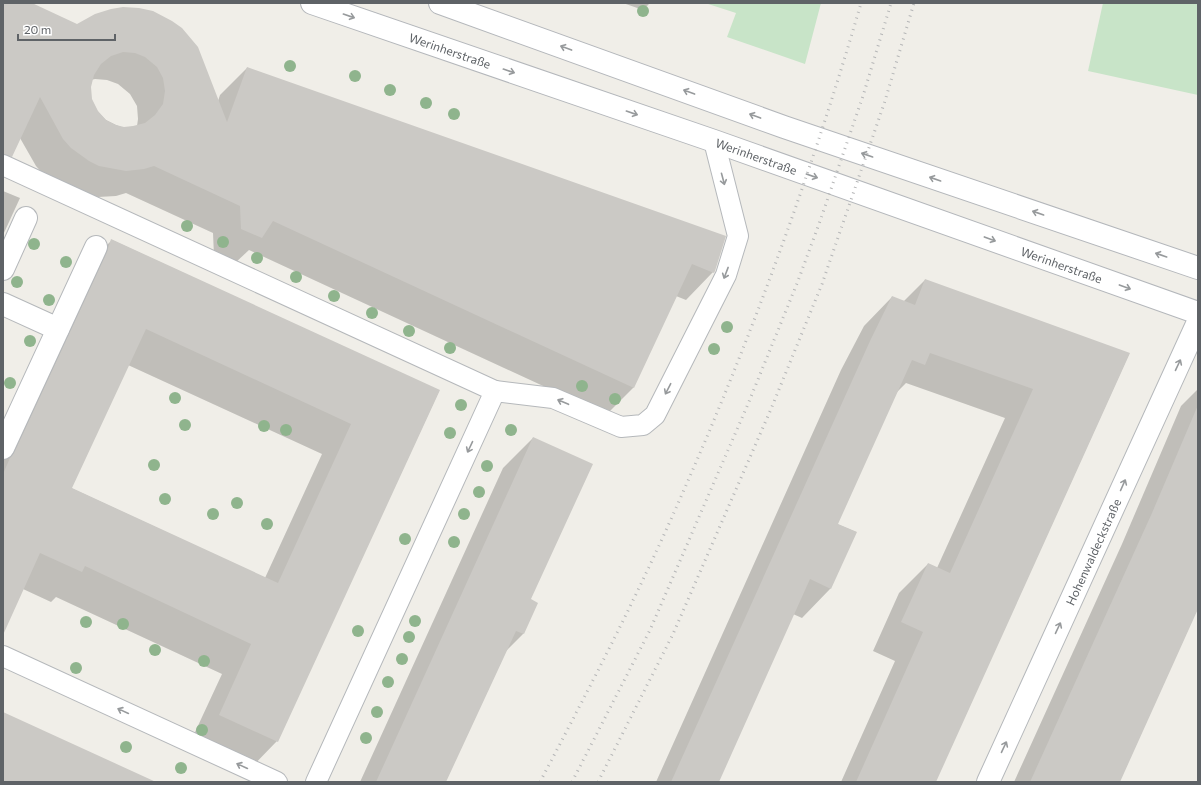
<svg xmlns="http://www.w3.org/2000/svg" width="1201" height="785" font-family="Commissioner,sans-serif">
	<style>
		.green { fill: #c8e4c8 }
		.shadow { fill: #0003; fill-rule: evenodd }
		.building { fill: #cbc9c5; fill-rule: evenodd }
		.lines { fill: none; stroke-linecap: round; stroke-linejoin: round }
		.lane-casing { stroke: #b5b8bb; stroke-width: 22 }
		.street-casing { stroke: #b5b8bb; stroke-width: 24 }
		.secondary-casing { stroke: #b4b7bb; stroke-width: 24 }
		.lane { stroke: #fff; stroke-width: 20 }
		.street { stroke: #fff; stroke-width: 22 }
		.secondary { stroke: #fff; stroke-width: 22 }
		.rail { stroke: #b5b6b7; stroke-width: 3; stroke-dasharray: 1 5; stroke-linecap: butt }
		.tree { fill: #8fb48d }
		.oneway { stroke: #979a9c }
		.labels { text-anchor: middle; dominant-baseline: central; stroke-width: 3.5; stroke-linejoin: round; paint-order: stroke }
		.street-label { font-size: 12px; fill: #5f6367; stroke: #fff }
	</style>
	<rect width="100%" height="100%" fill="#f0eee8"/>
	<g class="green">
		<polygon points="705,3 821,3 805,64 727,37 736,13"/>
		<polygon points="1103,3 1198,3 1198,95 1088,71"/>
	</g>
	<g class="shadow">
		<path d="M 3,3 L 29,3 L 77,25 L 95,15 L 218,101 L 220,95 L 247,68 L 713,272 L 686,300 L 676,296 L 633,388 L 606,415 L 249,250 L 234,264 L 214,256 L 213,233 L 126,193 L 116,196 L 98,197 L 72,192 L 44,175 L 36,166 L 20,138 L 11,156 L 3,165 ZM 95,79 L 107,80 L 118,84 L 130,94 L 137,106 L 138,119 L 137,126 L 124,128 L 116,125 L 106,120 L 97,111 L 91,100 L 90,87 L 91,80 Z"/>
		<polygon points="623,3 650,3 643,10"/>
		<polygon points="3,191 20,198 3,235"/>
		<path d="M 112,240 L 439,391 L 277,741 L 247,772 L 189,745 L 222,674 L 56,597 L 51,602 L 23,589 L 3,625 L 3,443 L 82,270 ZM 128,365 L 322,454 L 265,578 L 71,488 Z"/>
		<polygon points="925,280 1129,354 935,782 841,782 895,661 873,651 899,593 928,564 937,568 1005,418 906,383 896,393 837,524 856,532 830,589 802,618 793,614 718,782 656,782 841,370 864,326 892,297 903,302"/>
		<polygon points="1198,389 1198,607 1119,782 1014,782 1122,544 1181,406"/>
		<polygon points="533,438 530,600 523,634 506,651 445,782 360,782 503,468"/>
	</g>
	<g class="building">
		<path d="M 3,3 L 32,3 L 77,24 L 95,14 L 111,9 L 123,7 L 139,8 L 153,11 L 172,21 L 182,28 L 198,47 L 227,122 L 247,67 L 726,236 L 715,271 L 714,273 L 692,264 L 634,388 L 273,221 L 262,238 L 241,229 L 240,206 L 154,166 L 144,169 L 126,171 L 99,166 L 89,161 L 71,148 L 63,139 L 40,97 L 12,157 L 3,154 ZM 123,52 L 135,53 L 145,57 L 157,67 L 163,78 L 165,91 L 163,104 L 155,115 L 145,123 L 133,126 L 124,127 L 116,125 L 106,120 L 98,111 L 92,99 L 91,87 L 94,75 L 101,64 L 111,56 Z"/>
		<path d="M 111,239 L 440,390 L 278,742 L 219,715 L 251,644 L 85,566 L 82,572 L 40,553 L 3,635 L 3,474 L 10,458 L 14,453 L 107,252 ZM 146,329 L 351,424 L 278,583 L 72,488 Z"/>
		<polygon points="925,279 1130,353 936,782 856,782 923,632 901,622 928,563 950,573 1033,389 930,353 925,365 912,360 838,524 857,532 831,589 810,579 719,782 671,782 870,341 892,296 915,305"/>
		<polygon points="1198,405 1198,609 1120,782 1030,782 1152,513"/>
		<polygon points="533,437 593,464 531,599 538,603 524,634 516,631 446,782 376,782"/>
		<polygon points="3,712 156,782 3,782"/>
	</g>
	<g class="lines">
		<g class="lane-casing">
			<g id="lane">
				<polyline points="3,165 495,391"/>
				<polyline points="3,656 277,782"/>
				<polyline points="316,782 495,391 553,398 621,427 643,425 655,415 726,275 738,236 714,141"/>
			</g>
		</g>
		<g class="street-casing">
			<g id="street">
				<polyline points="3,269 26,218"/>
				<polyline points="3,304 58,329"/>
				<polyline points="3,448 96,247"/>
				<path id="s1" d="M 988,782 L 1198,322"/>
			</g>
		</g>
		<g class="secondary-casing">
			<g id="secondary">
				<path id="s2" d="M 312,3 L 714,141 L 1198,313"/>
				<polyline points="440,3 784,127 1198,268"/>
			</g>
		</g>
		<use href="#lane" class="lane"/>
		<use href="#street" class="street"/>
		<use href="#secondary" class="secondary"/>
		<g class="rail">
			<path d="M 540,782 C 582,702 624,622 662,539 C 741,366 808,186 861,3"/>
			<polyline points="572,782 650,630 748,404 798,281 819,224 863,96 891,3"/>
			<polyline points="598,782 673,634 771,409 822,284 884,104 914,3"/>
		</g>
	</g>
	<g class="tree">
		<circle cx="643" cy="11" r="6"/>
		<circle cx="290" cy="66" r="6"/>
		<circle cx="355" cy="76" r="6"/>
		<circle cx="390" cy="90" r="6"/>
		<circle cx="426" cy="103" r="6"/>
		<circle cx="454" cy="114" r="6"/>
		<circle cx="187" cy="226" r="6"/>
		<circle cx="223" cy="242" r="6"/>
		<circle cx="34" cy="244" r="6"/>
		<circle cx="257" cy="258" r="6"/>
		<circle cx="66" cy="262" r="6"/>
		<circle cx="296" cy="277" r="6"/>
		<circle cx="17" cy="282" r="6"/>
		<circle cx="334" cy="296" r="6"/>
		<circle cx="49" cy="300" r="6"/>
		<circle cx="372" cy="313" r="6"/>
		<circle cx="727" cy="327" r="6"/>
		<circle cx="409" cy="331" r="6"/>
		<circle cx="30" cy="341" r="6"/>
		<circle cx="450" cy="348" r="6"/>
		<circle cx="714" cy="349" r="6"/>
		<circle cx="10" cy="383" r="6"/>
		<circle cx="582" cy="386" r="6"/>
		<circle cx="175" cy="398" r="6"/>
		<circle cx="615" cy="399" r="6"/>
		<circle cx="461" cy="405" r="6"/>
		<circle cx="185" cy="425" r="6"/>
		<circle cx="264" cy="426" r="6"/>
		<circle cx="286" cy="430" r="6"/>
		<circle cx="511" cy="430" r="6"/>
		<circle cx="450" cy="433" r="6"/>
		<circle cx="154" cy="465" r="6"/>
		<circle cx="487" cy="466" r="6"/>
		<circle cx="479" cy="492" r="6"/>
		<circle cx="165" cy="499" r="6"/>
		<circle cx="237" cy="503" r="6"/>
		<circle cx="213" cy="514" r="6"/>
		<circle cx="464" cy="514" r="6"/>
		<circle cx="267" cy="524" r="6"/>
		<circle cx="405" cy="539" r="6"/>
		<circle cx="454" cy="542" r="6"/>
		<circle cx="415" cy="621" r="6"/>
		<circle cx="86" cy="622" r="6"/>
		<circle cx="123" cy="624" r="6"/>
		<circle cx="358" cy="631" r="6"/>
		<circle cx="409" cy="637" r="6"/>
		<circle cx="155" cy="650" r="6"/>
		<circle cx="402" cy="659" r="6"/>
		<circle cx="204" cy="661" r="6"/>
		<circle cx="76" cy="668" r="6"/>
		<circle cx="388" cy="682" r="6"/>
		<circle cx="377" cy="712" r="6"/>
		<circle cx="202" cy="730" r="6"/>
		<circle cx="366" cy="738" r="6"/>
		<circle cx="126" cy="747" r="6"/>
		<circle cx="181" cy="768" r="6"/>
	</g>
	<defs><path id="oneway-shaft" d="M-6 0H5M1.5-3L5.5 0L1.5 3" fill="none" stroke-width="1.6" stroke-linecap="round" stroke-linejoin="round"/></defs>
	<g class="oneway">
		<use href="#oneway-shaft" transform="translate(349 16) rotate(19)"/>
		<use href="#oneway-shaft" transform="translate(566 48) rotate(-160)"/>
		<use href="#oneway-shaft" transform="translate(509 71) rotate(19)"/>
		<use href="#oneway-shaft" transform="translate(689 92) rotate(-160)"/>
		<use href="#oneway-shaft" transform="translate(632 113) rotate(19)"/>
		<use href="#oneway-shaft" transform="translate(755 116) rotate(-160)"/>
		<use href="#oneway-shaft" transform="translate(867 155) rotate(-161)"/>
		<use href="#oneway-shaft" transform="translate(812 176) rotate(19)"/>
		<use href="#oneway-shaft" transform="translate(723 179) rotate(75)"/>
		<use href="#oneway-shaft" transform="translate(935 179) rotate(-161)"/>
		<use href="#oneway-shaft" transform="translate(1038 213) rotate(-161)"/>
		<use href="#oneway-shaft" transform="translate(990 239) rotate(20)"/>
		<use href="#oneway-shaft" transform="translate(1161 255) rotate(-161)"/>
		<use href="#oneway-shaft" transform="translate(726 273) rotate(111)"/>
		<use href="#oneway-shaft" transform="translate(1125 287) rotate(20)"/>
		<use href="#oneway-shaft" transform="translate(1178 365) rotate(-65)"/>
		<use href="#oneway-shaft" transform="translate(668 389) rotate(117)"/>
		<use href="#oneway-shaft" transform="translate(563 402) rotate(-157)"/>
		<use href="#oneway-shaft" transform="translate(470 447) rotate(115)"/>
		<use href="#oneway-shaft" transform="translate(1123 485) rotate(-66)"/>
		<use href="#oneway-shaft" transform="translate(1058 628) rotate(-65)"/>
		<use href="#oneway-shaft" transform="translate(123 711) rotate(-155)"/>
		<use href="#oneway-shaft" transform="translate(1004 747) rotate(-65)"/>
		<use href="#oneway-shaft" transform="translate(242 766) rotate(-155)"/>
	</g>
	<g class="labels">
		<g class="street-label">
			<text stroke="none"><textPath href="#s2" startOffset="146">Werinherstraße</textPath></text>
			<text stroke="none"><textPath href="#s2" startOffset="470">Werinherstraße</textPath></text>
			<text stroke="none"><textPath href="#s2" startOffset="794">Werinherstraße</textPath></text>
			<text stroke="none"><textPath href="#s1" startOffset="253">Hohenwaldeckstraße</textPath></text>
		</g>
	</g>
	<rect width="1201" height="785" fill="none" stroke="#5f6367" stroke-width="8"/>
	<path d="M18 34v6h97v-6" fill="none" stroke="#5f6367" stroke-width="2"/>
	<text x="24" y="34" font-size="12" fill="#5f6367" stroke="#ffffff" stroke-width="3" paint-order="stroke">20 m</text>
</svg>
